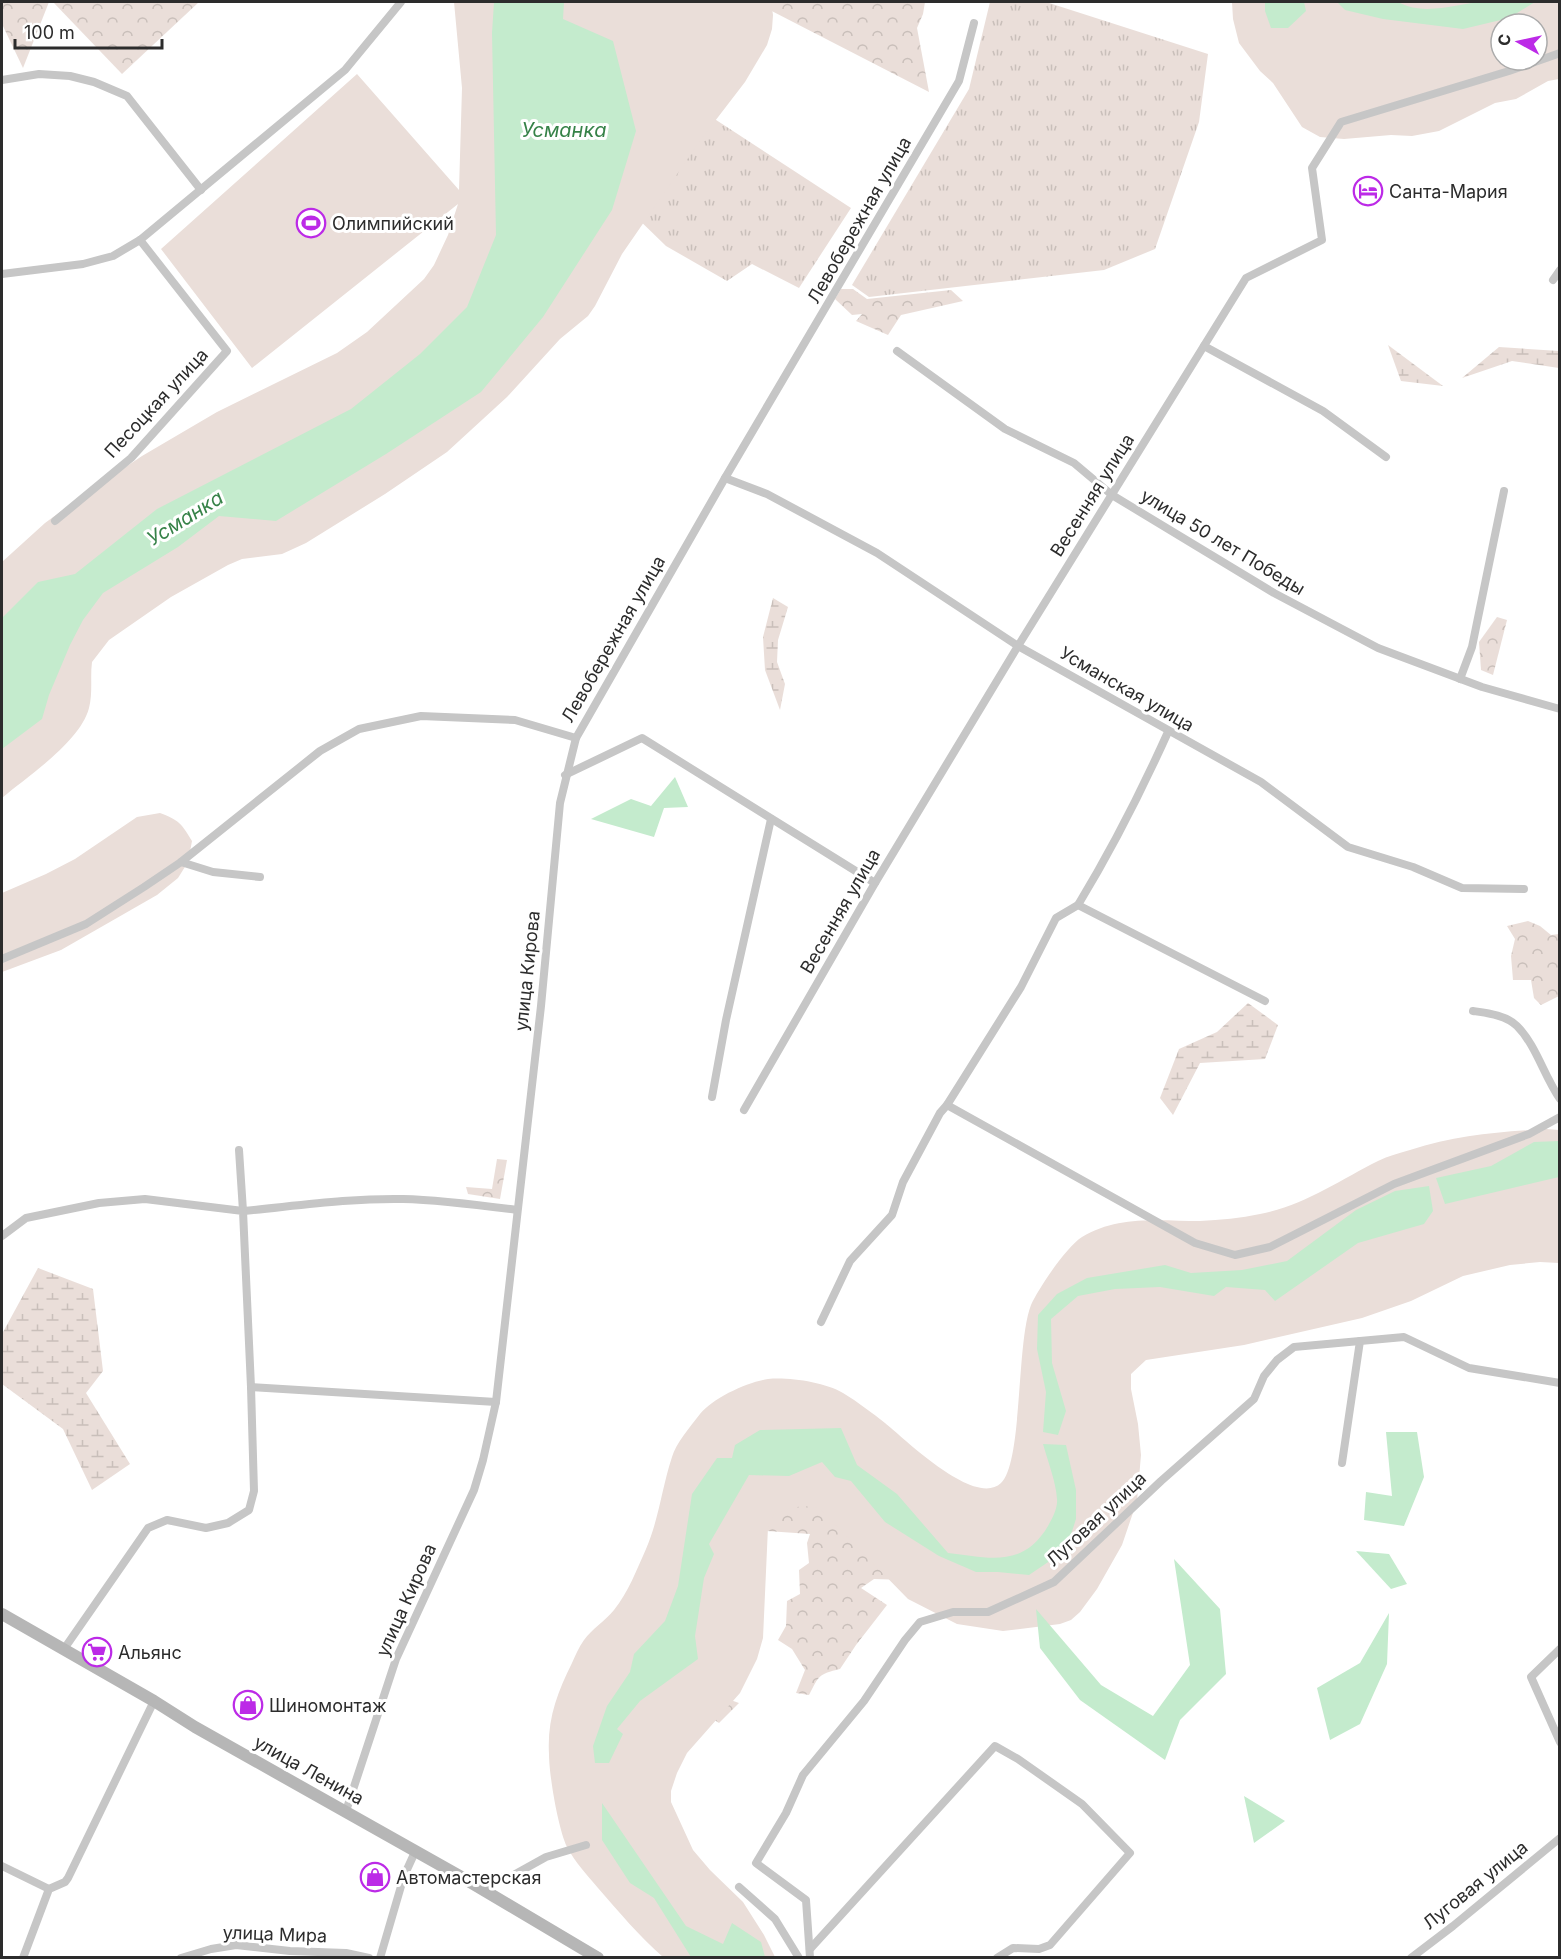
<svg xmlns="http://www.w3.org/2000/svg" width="1561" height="1959" font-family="Inter,sans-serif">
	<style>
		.grass { fill: url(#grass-tufts) }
		.forest { fill: url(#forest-crowns) }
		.wetland { fill: url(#wetland-marsh) }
		.park { fill: #eaded9; fill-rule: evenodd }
		.water { fill: #c4ebcd }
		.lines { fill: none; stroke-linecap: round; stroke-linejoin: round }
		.street { stroke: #c6c6c6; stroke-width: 8 }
		.secondary { stroke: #b6b6b6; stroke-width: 12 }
		.labels { text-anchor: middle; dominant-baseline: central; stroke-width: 6; stroke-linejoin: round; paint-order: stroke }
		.poi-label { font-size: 18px; fill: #2c2c2c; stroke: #fff; text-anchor: start }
		.street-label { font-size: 18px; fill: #2c2c2c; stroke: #fff }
		.water-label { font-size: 20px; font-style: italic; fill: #368248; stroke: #fff }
	</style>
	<defs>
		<pattern id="grass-tufts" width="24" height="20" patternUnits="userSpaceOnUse" patternTransform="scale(1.5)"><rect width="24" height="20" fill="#eaded9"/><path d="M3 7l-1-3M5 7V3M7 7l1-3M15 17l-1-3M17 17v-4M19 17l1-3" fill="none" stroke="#c9bfba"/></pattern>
		<pattern id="forest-crowns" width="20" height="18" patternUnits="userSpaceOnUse" patternTransform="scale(1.5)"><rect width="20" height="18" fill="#eaded9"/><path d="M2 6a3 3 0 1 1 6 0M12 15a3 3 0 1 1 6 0" fill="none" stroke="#c9bfba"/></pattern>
		<pattern id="wetland-marsh" width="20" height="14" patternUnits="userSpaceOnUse" patternTransform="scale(1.5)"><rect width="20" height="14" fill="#eaded9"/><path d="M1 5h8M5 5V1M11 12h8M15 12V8" fill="none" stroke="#c9bfba"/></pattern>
	</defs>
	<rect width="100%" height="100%" fill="#fff"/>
	<g class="grass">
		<polygon points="990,2 1046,2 1208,54 1199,122 1155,249 1104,270 869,297 852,285 969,89"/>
		<polygon points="710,116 851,208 799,288 752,264 727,281 666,246 630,211"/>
	</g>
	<g class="forest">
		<polygon points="2,2 49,2 23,68 2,24"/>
		<polygon points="53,2 199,2 122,74"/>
		<polygon points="754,2 925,2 923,14 917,28 929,92"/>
		<polygon points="841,289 853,289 867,299 951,290 963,301 901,315 888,335 856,321 862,314 852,315 835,299"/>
		<polygon points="1497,617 1507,620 1493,675 1481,670 1479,642"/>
		<polygon points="1528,921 1540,926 1551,935 1559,934 1559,996 1541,1005 1534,998 1531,980 1513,980 1511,956 1515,939 1507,926"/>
		<polygon points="497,1159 507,1160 500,1199 468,1194 466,1187 492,1189"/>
		<path d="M 789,1476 L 906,1580 L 874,1579 L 861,1588 L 887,1605 L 856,1645 L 840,1669 C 818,1674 819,1676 809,1695 L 796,1693 L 805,1670 L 792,1649 L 778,1640 L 786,1626 L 787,1601 L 800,1594 L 799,1570 L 809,1563 L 807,1543 L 810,1534 L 767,1531 L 722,1697 L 739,1703 L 719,1723 L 701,1711 L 583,1758 Z"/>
	</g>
	<g class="wetland">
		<polygon points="1388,345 1443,386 1401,381"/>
		<polygon points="1499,347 1559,351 1559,368 1512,361 1462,378"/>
		<polygon points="773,598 788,607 778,640 777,662 785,684 780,710 765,670 763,637"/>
		<polygon points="1248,1003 1278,1025 1265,1059 1200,1063 1173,1115 1160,1098 1179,1049 1217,1032"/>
		<polygon points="38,1268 93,1289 103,1371 86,1393 130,1464 92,1490 63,1429 2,1384 2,1334"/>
	</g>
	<g class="park">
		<path d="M 454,2 L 771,2 L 773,15 L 772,29 L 767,45 L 745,82 L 702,138 L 622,254 L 595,306 L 588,316 L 560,339 L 507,397 L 447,452 L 385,494 L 306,543 L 282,554 L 242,559 L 228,565 L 171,597 L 109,640 L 92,662 C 90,677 93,692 89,708 C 80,742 28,776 2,798 L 2,562 L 45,523 L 75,501 L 142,456 L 217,412 L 337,353 L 367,332 L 424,279 L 434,265 L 448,235 L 458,204 L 252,368 L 161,249 L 357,74 L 459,190 L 462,88 Z"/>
		<path d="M 1232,2 L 1559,2 L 1559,79 L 1548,81 L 1516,99 L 1495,103 L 1439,131 L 1412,136 L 1391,135 L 1344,139 L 1320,137 L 1302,127 L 1273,83 L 1260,71 L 1239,43 L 1233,19 ZM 1501,24 L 1537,24 L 1537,60 L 1501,60 Z"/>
		<path d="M 160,813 C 179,820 182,824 192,841 L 188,862 L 178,878 L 157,895 L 61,950 L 2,972 L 2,893 L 46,874 L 75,859 L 137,817 Z"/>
		<path d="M 1546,1129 L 1559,1130 L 1559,1263 L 1540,1262 L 1510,1265 L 1463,1276 L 1411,1301 L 1362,1318 L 1244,1345 L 1146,1360 L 1131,1374 L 1131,1389 L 1138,1424 L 1141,1455 L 1137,1501 L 1122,1545 L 1097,1589 L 1080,1612 L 1071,1620 L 1060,1624 L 1003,1631 L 957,1624 L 908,1599 L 820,1509 C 803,1503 790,1508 774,1514 L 768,1527 L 763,1638 L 757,1659 L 740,1693 L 687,1753 L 677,1773 L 671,1791 L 671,1802 L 693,1850 L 710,1870 L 743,1902 L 764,1935 L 775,1957 L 663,1957 C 639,1936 619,1912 598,1888 C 587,1875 575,1862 567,1847 C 558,1828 549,1775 549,1754 C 547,1720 557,1693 572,1663 C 575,1656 579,1647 584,1640 C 592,1629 605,1621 614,1610 C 628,1593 637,1569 646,1549 C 659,1519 662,1487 672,1457 C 676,1443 690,1427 700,1414 C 713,1398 747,1382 768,1379 C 789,1377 824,1382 843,1393 C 858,1402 872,1413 885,1423 C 905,1439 975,1508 1001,1483 C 1023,1462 1016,1343 1031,1305 C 1038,1289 1067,1246 1082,1237 C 1118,1215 1160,1221 1200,1221 C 1220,1220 1241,1218 1260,1214 C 1303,1206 1340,1180 1378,1161 C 1388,1156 1400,1153 1410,1150 C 1457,1135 1498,1132 1546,1129 Z"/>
	</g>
	<g class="water">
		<polygon points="494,2 564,2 563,19 613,41 636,131 612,210 543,317 481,392 386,454 276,521 219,516 178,547 103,593 83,620 70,645 49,695 42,719 2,749 2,618 38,582 75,574 157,509 351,409 420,354 467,307 496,235 492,33"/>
		<polygon points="1265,2 1304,2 1306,11 1288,28 1271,28 1265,11"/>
		<path d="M 1337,2 L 1398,2 C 1426,17 1455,3 1485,2 C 1508,0 1537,0 1560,2 L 1535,2 L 1509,18 L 1463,29 L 1383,19 L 1345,10 Z"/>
		<polygon points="675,777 688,807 664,808 654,837 591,819 631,799 651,806"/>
		<polygon points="1559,1141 1559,1177 1445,1204 1436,1178 1491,1166 1534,1142"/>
		<polygon points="1429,1186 1433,1211 1424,1224 1358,1243 1275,1301 1265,1290 1226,1287 1214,1296 1160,1287 1115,1289 1078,1296 1051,1319 1052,1363 1066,1411 1058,1435 1043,1432 1046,1392 1037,1349 1038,1315 1057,1294 1087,1278 1165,1265 1191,1273 1242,1270 1287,1261 1356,1210 1395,1191"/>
		<path d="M 841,1428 L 857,1465 L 897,1494 L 948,1553 C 990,1558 1023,1568 1048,1526 C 1052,1519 1058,1508 1057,1499 C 1056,1482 1048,1462 1043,1444 L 1066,1445 L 1076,1490 L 1076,1519 L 1066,1550 L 1029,1575 L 998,1572 L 976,1572 L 939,1556 L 885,1522 L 851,1481 L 835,1477 L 822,1462 L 789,1476 L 749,1475 L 709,1544 L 714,1554 L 704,1578 L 695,1636 L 698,1659 L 640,1701 L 617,1729 L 623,1734 L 609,1763 L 595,1763 L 593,1746 L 607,1706 L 630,1672 L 634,1654 L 665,1621 L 678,1586 L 692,1494 L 717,1458 L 732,1458 L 735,1445 L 760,1430 Z"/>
		<polygon points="1386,1432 1417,1432 1424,1477 1404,1526 1364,1520 1366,1492 1392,1496"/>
		<polygon points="1356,1551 1389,1554 1407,1584 1391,1589"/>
		<polygon points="1174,1559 1220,1609 1226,1674 1180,1720 1165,1760 1080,1700 1040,1648 1036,1609 1101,1685 1153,1716 1190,1665"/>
		<polygon points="1389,1613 1387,1664 1360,1724 1330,1740 1317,1688 1360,1663"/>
		<polygon points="1244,1796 1285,1821 1254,1843"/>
		<polygon points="602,1803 686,1926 723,1944 732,1923 761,1942 765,1957 691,1957 654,1898 630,1883 602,1840"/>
	</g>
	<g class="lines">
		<g class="street">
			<polyline points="2,80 39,74 70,76 94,82 127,96 201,190"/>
			<polyline points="2,274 83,264 113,256 140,240 345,70 401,2"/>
			<polyline points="1553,280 1560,270"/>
			<polyline points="1204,346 1323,411 1386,457"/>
			<polyline points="897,351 1005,429 1074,463 1112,495 1274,593 1378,648 1482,687 1560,709"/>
			<polyline points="725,478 767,494 877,553 1018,646 1261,782 1348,847 1413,867 1462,888 1524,889"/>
			<polyline points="55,521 131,458 227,351 140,240"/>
			<polyline points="1460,679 1472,647 1504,491"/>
			<path d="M 1168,732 C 1141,792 1112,849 1078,905 L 1265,1001"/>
			<polyline points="565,775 642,738 875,883"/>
			<polyline points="181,862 213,872 260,877"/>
			<polyline points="2,959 86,924 144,887 181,862 320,751 359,729 421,716 515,720 576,738 725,478 959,81 974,23"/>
			<path d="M 1473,1011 C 1487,1013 1506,1015 1517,1026 C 1536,1045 1544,1076 1560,1099"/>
			<polyline points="712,1097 726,1020 771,819"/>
			<polyline points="947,1105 1195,1243 1235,1255 1270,1247 1394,1184 1529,1134 1560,1117"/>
			<polyline points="744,1110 875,883 1018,646 1246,278 1322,240 1312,168 1341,122 1509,71 1560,53"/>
			<path d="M 239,1150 L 243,1211 C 296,1206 350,1198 403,1199 C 441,1200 479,1205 517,1210"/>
			<polyline points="2,1236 26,1218 99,1203 145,1199 243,1211 251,1387 254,1491 249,1510 228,1523 206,1528 167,1520 148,1528 64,1649"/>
			<polyline points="821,1322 850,1261 892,1215 903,1182 940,1113 947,1105 1021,987 1056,918 1078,905"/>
			<polyline points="251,1387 496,1402"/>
			<polyline points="1342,1463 1360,1341"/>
			<polyline points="1560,1649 1531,1677 1560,1742"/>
			<polyline points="346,1811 396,1659 474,1490 483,1460 496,1402 541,1006 560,803 576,738"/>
			<polyline points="2,1866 49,1889"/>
			<polyline points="466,1879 510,1877 546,1857 586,1845"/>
			<polyline points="739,1887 775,1919 799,1958"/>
			<polyline points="810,1949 995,1746 1018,1759 1082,1804 1130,1853 1050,1945 1039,1949 1013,1948 997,1958"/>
			<polyline points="23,1958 49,1889 65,1882 68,1878 154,1701"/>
			<polyline points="181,1958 211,1949 236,1945 290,1951 346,1953 369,1958"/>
			<polyline points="380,1958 404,1876 415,1852"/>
			<polyline points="810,1958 806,1900 756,1863 786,1813 803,1775 864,1701 905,1640 920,1622 953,1612 988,1612 1054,1582 1161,1481 1254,1399 1264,1376 1277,1360 1294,1347 1404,1337 1469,1368 1560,1383"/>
			<polyline points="1411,1958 1453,1926 1560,1838"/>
		</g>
		<polyline class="secondary" points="2,1614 154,1701 195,1727 465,1879 598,1958"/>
	</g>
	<defs>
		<g id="hotel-ring" transform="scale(1.5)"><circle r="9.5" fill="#fff" stroke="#bc2ae7" stroke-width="1.5"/><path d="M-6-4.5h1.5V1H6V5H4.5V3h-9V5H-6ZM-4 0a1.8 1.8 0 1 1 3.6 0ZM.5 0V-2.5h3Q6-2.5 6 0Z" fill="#bc2ae7"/></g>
		<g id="stadium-ring" transform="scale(1.5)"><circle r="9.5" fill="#fff" stroke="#bc2ae7" stroke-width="1.5"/><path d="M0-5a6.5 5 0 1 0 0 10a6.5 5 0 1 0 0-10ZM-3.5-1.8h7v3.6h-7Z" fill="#bc2ae7"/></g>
		<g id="supermarket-ring" transform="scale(1.5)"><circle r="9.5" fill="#fff" stroke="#bc2ae7" stroke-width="1.5"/><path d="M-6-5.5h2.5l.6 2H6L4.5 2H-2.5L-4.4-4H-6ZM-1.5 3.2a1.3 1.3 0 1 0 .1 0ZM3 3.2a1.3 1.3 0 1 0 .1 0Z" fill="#bc2ae7"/></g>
		<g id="shop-ring" transform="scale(1.5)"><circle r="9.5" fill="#fff" stroke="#bc2ae7" stroke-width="1.5"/><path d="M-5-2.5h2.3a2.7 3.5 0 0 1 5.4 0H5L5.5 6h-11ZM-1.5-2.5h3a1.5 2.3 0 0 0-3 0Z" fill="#bc2ae7"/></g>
	</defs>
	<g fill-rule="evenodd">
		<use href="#hotel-ring" x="1368" y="191"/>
		<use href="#stadium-ring" x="311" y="223"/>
		<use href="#supermarket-ring" x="97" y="1652"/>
		<use href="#shop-ring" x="248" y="1705"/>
		<use href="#shop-ring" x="375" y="1877"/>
	</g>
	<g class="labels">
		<g class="poi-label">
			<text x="1389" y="191">Санта-Мария</text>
			<text x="332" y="223">Олимпийский</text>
			<text x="118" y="1652">Альянс</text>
			<text x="269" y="1705">Шиномонтаж</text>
			<text x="396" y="1877">Автомастерская</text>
		</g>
		<g class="street-label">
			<text transform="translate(859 220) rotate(-60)">Левобережная улица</text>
			<text transform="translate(156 403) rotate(-47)">Песоцкая улица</text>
			<text transform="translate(1092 495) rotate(-58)">Весенняя улица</text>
			<text transform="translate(1223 542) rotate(31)">улица 50 лет Победы</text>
			<text transform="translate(613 639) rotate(-60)">Левобережная улица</text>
			<text transform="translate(1127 689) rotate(30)">Усманская улица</text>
			<text transform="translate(840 911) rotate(-60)">Весенняя улица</text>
			<text transform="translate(527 971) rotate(-84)">улица Кирова</text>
			<text transform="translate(1096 1519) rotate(-43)">Луговая улица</text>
			<text transform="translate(406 1600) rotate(-66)">улица Кирова</text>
			<text transform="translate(309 1770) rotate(29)">улица Ленина</text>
			<text transform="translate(1475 1885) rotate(-39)">Луговая улица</text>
			<text transform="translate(275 1934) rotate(2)">улица Мира</text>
		</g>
		<g class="water-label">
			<text x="564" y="130">Усманка</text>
			<text transform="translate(185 518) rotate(-32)">Усманка</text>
		</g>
	</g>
	<rect width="1561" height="1959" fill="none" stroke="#2c2c2c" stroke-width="6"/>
	<g transform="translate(1519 42) rotate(278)"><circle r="28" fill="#ffffff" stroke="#ababab" stroke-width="1.5"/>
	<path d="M0-4.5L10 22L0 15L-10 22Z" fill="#bc2ae7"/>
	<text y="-9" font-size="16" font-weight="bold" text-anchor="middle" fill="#2c2c2c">С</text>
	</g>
	<path d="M15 39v9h147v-9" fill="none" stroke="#2c2c2c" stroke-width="3"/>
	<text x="24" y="39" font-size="18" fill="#2c2c2c" stroke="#ffffff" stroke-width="4.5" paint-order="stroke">100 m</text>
</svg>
